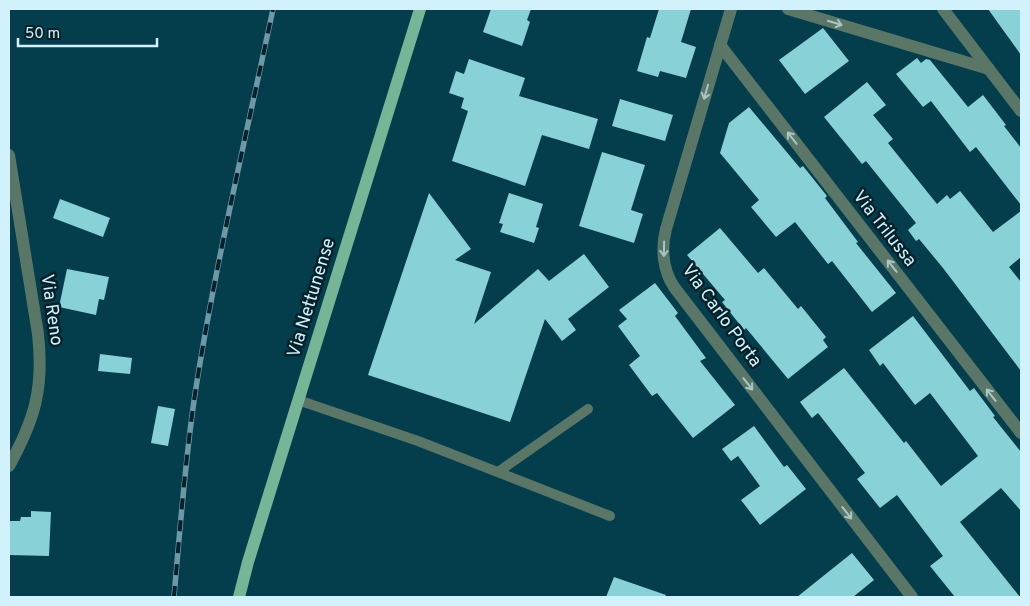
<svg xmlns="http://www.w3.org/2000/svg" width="1030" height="606" font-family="Overpass,sans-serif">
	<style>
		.building { fill: #88d2d7 }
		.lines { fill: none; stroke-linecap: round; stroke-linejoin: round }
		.lane { stroke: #597667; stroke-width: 10 }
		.street { stroke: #597667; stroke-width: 12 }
		.primary { stroke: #76b595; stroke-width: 12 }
		.rail-casing { stroke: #6d99a7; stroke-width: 5.5 }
		.rail { stroke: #05222a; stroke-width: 4; stroke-dasharray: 11; stroke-linecap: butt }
		.oneway { stroke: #a7c6c8 }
		.labels { text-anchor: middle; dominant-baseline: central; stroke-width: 5; stroke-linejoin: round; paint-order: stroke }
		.street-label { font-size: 18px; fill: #d1f1fd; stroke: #05222a }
	</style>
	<rect width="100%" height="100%" fill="#043d4c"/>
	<g class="building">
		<polygon points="491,9 531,9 527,20 530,22 522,46 483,32"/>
		<polygon points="659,9 691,9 681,42 696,47 686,78 660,71 658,77 637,71 647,37 650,38"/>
		<polygon points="988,9 1021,9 1021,55"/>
		<polygon points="823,28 849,61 805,94 779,60"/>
		<polygon points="917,58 921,63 926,59 930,60 968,107 983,95 1006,125 1004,126 1021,148 1021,205 976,147 970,152 931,101 923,107 896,74"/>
		<polygon points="469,59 525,78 519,96 598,119 589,149 542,135 525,186 452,161 468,111 461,108 464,98 449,93 456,71 464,74"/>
		<polygon points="867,82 886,105 873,115 893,139 888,143 937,204 947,195 950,199 960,191 993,232 1021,211 1021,257 1009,267 1021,282 1021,371 943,268 919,239 916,241 908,230 916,223 866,161 862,164 824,117"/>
		<polygon points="620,99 673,115 665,141 612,126"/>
		<polygon points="749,107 800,168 803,166 827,196 825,198 858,242 856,243 896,293 872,312 832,261 828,264 795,222 776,237 751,207 759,200 720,153 729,123"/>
		<polygon points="602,152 645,165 631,210 643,214 634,243 579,226"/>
		<polygon points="429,193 471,249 455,260 491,272 474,324 538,269 549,281 584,254 609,287 568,319 576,330 562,341 545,319 510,422 368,375"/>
		<polygon points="509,193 543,204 536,227 539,228 534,243 500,232 503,224 499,223"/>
		<polygon points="60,199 110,218 103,237 53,218"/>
		<polygon points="720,228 758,273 764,268 798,309 801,306 826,337 823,340 828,347 788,379 746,328 744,330 722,302 725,300 687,255"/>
		<polygon points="67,269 109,277 104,300 99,299 96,315 59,307"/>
		<polygon points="655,283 678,313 675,316 706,358 700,361 735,405 693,438 657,393 652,396 629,365 640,356 618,326 627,319 619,310"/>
		<polygon points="913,316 970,391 974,388 995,416 993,417 1021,452 1021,511 1001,488 960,522 1020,597 955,597 930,566 943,556 897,495 880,508 857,479 865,473 818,413 812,418 800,402 844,368 904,443 906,441 941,486 978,456 930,393 915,405 883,363 880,366 869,350"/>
		<polygon points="100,354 132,358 130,374 98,371"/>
		<polygon points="158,406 175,409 168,446 151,443"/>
		<polygon points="754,426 784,467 787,465 806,489 760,525 741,500 760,486 738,456 731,461 722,449"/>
		<polygon points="31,511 51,512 49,556 9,555 9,521 20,521 21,517 31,517"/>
		<polygon points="852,553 874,580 853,597 797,597"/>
		<polygon points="614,577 666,595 665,597 606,597"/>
	</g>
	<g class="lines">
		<g class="lane">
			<polyline points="298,400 418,441 610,516"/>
			<polyline points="498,472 588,409"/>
		</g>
		<g class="street">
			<path d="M 731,9 L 666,229 C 661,249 663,270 674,287 L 912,597"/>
			<polyline points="788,9 989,69"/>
			<polyline points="943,9 1021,111"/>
			<polyline points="720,45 1021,433"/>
			<path d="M 9,155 L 38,334 C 44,388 35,419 9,466"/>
		</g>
		<polyline class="primary" points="239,597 248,562 420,9"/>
		<g class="rail-casing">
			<path id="rail" d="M 174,597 C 180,529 185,461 195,394 C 215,265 246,137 273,9"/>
		</g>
		<use href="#rail" class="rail"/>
	</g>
	<defs><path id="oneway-shaft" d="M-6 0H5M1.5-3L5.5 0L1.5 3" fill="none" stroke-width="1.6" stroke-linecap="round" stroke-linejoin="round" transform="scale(1.25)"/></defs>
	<g class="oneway">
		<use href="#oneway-shaft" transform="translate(835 23) rotate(17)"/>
		<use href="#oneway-shaft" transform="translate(706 92) rotate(106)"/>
		<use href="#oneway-shaft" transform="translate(792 138) rotate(-128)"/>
		<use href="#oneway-shaft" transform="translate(664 249) rotate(91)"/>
		<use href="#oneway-shaft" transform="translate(892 266) rotate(-128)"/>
		<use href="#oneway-shaft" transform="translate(748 384) rotate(52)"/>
		<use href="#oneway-shaft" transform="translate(991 395) rotate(-128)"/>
		<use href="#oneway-shaft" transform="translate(847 513) rotate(52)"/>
	</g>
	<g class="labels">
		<g class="street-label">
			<text transform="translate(884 229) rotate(52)">Via Trilussa</text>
			<text transform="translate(312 298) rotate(-73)">Via Nettunense</text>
			<text transform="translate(51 310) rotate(82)">Via Reno</text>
			<text transform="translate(721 316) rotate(54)">Via Carlo Porta</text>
		</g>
	</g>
	<rect width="1030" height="606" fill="none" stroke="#d1f1fd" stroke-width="20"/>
	<path d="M18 38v8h139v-8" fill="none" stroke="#d1f1fd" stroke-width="2.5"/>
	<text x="25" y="38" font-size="15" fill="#d1f1fd" stroke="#05222a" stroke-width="4" paint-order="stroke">50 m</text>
</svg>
